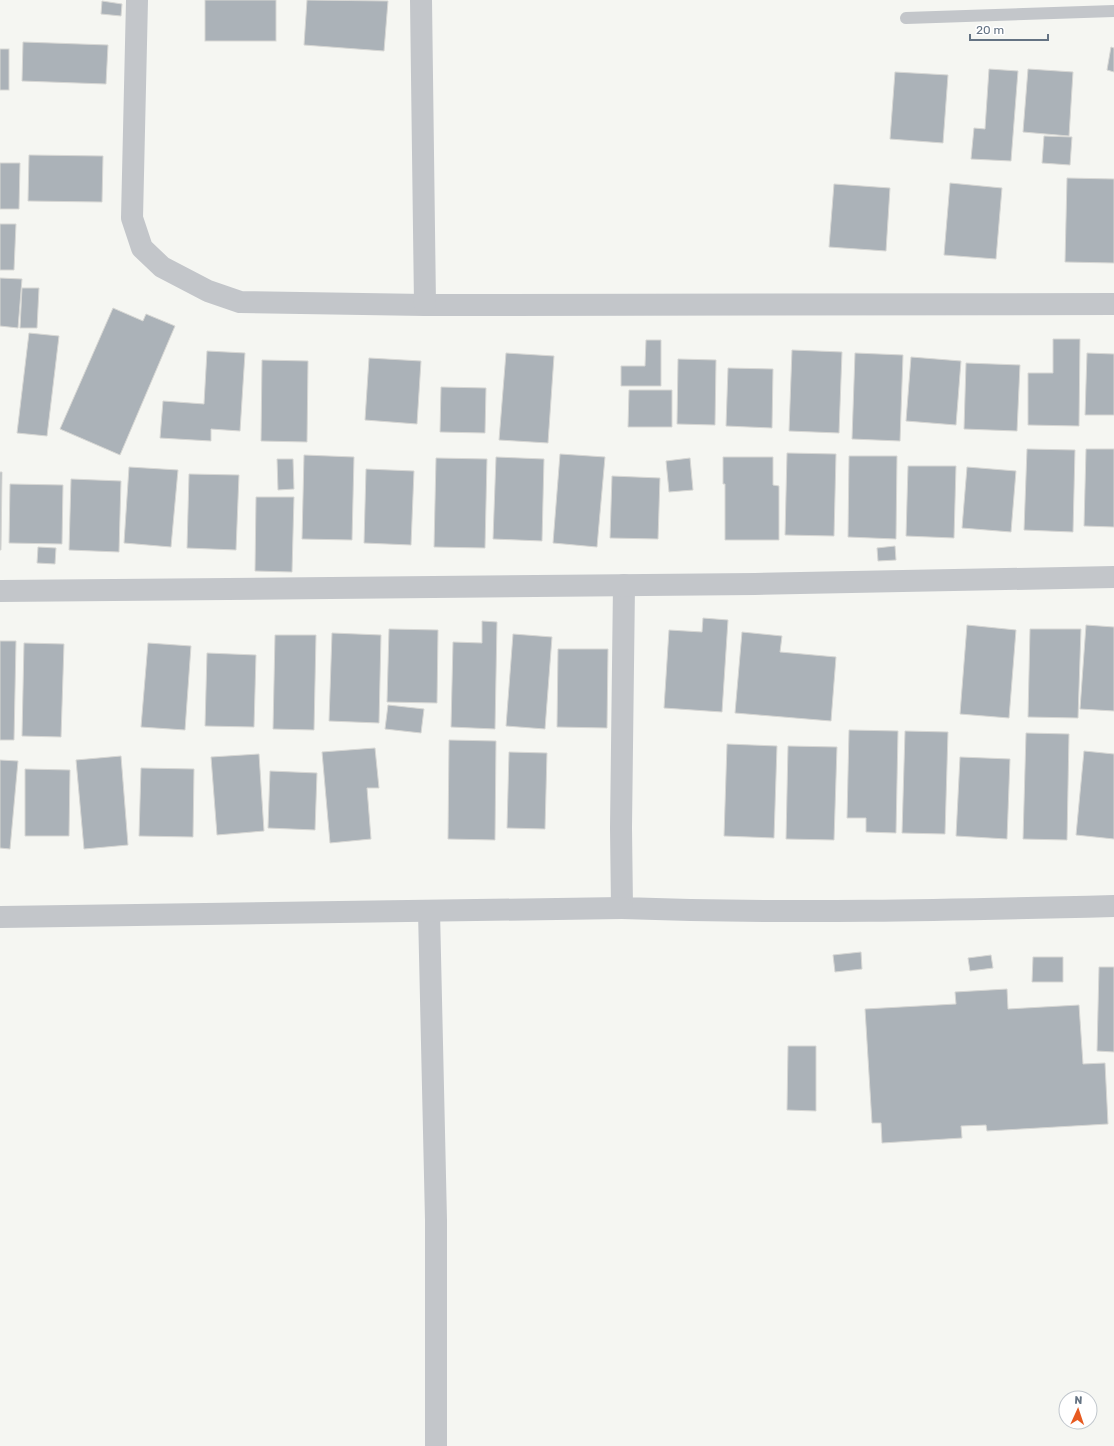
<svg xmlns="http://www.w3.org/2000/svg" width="1114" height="1446" font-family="Rubik,sans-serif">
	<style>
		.building { fill: #abb2b8; stroke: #d7d7d4 }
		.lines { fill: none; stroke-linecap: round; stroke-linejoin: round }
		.lane { stroke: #c3c6ca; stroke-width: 12 }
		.street { stroke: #c3c6ca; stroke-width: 22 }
	</style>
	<rect width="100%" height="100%" fill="#f5f6f2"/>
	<g class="building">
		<rect x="205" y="0" width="71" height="41"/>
		<polygon points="307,0 388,1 384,51 304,45"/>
		<polygon points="102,1 122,4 121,16 101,14"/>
		<polygon points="23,42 108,45 106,84 22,81"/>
		<polygon points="1111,47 1114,48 1114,72 1107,70"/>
		<rect x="0" y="49" width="9" height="41"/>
		<polygon points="989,69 1018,71 1011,161 971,159 974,128 985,129"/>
		<polygon points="1028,69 1073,72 1069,136 1023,132"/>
		<polygon points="895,72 948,75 943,143 890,139"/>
		<polygon points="1044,136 1072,137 1070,165 1042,163"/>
		<polygon points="29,155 103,156 102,202 28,201"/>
		<polygon points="0,163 20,163 19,209 0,209"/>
		<polygon points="1067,178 1114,179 1114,263 1065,262"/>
		<polygon points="950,183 1002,188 996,259 944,255"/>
		<polygon points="834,184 890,188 886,251 829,247"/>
		<polygon points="0,224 16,224 14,270 0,270"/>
		<polygon points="0,278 22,279 18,328 0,326"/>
		<polygon points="22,288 39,288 37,328 20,328"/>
		<polygon points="113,308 143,321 146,314 175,326 120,455 60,429"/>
		<polygon points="29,333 59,336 47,436 17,433"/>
		<polygon points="1053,339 1080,339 1079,426 1028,425 1028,373 1053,373"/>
		<polygon points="646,340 661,340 661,386 621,386 621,366 645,366"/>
		<polygon points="792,350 842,352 839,433 789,431"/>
		<polygon points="207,351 245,353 240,431 211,429 211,441 160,438 163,401 204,404"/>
		<polygon points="506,353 554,356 548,443 499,440"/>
		<polygon points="855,353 903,355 900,441 852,439"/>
		<polygon points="1087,353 1114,354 1114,415 1085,415"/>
		<polygon points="911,357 961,361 956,425 906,421"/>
		<polygon points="369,358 421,361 417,424 365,420"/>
		<polygon points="678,359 716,360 715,425 677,424"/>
		<polygon points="262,360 308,361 307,442 261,441"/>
		<polygon points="966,363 1020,365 1017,431 964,429"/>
		<polygon points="728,368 773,369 772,428 726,426"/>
		<polygon points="441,387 486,388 485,433 440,432"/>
		<polygon points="629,390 672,390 672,427 628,427"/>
		<polygon points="1027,449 1075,450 1073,532 1024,530"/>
		<polygon points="1086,449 1114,449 1114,527 1084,526"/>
		<polygon points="787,453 836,454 834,536 785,535"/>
		<polygon points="560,454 605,457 597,547 553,543"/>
		<polygon points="304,455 354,457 352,540 302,539"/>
		<polygon points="849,456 897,456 896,539 848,537"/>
		<polygon points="496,457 544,459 542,541 493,539"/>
		<polygon points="723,457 773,457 773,485 779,486 779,540 725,540 725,484 723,484"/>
		<polygon points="436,458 487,459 485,548 434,547"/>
		<polygon points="690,458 693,490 669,492 666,461"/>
		<polygon points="277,459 293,459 294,489 278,490"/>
		<polygon points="908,466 956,466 954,538 906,536"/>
		<polygon points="129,467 178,470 171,547 124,543"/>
		<polygon points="967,467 1016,471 1011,532 962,528"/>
		<polygon points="366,469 414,471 411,545 364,543"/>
		<polygon points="0,472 2,472 1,550 0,550"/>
		<polygon points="189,474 239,475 236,550 187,548"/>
		<polygon points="612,476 660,478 658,539 610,538"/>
		<polygon points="71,479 121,481 119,552 69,550"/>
		<polygon points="10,484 63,485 62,544 9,543"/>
		<polygon points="256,497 294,497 292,572 255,571"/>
		<polygon points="895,546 896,560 878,561 877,548"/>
		<polygon points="38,547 56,548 55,564 37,563"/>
		<polygon points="703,618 728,620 722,712 664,708 669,630 702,632"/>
		<polygon points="482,621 497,622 495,729 451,727 453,642 482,643"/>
		<polygon points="967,625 1016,630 1009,718 960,714"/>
		<polygon points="1086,625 1114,627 1114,711 1080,709"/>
		<polygon points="389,629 438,630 437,703 387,702"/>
		<polygon points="1030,629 1081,629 1078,718 1028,717"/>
		<polygon points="742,632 782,636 780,652 836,657 831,721 735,713"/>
		<polygon points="332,633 381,635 379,723 329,721"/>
		<polygon points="513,634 552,637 545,729 506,726"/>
		<polygon points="275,635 316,635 314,730 273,729"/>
		<polygon points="0,641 16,641 14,740 0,740"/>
		<polygon points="24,643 64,644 61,737 22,736"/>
		<polygon points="148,643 191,646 185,730 141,727"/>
		<polygon points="558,649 608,649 607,728 557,727"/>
		<polygon points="207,653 256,655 254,727 205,726"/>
		<polygon points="388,705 424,709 421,733 385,729"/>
		<polygon points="849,730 898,731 896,833 866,832 866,818 847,818"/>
		<polygon points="905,731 948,732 945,834 902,833"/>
		<polygon points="1026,733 1069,734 1067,840 1023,839"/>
		<polygon points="449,740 496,741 495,840 448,839"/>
		<polygon points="727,744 777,746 774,838 724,836"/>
		<polygon points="788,746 837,747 834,840 786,839"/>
		<polygon points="375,748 379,788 367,788 371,839 330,843 322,752"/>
		<polygon points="1084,751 1114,754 1114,839 1076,835"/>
		<polygon points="509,752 547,753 545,829 507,828"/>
		<polygon points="259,754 264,831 217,835 211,757"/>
		<polygon points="121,756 128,845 84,849 76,760"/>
		<polygon points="960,757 1010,759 1007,839 956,836"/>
		<polygon points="0,760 18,761 10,849 0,848"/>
		<polygon points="141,768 194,769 193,837 139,836"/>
		<polygon points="25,769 70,770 69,836 25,836"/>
		<polygon points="270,771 317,773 315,830 268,828"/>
		<polygon points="861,952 862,969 835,972 833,955"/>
		<polygon points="991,955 993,968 970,971 968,958"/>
		<polygon points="1033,957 1063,957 1063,982 1032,982"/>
		<polygon points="1099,967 1114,967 1114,1052 1097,1051"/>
		<polygon points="1007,989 1008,1009 1079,1005 1083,1064 1105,1063 1108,1124 987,1131 986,1125 961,1126 962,1138 882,1143 881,1123 872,1123 865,1009 956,1004 955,992"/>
		<polygon points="788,1046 816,1046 816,1111 787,1110"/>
	</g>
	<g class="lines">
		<polyline class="lane" points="906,18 1114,11"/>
		<g class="street">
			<polyline points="137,0 132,218 142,248 162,267 208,291 240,302 425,305 1114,304"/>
			<polyline points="421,0 425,305"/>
			<path d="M 624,585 L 621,828 L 622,908 C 786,914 950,910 1114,906"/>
			<polyline points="0,591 755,584 1114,577"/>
			<polyline points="429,911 436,1220 436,1446"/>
			<polyline points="0,917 622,908"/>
		</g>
	</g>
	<g transform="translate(1078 1410) rotate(3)"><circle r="19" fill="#ffffff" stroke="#c1c7cd"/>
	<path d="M0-3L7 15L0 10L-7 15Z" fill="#e75a20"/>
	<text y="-6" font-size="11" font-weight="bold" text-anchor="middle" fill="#647383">N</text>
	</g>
	<path d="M970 34v6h78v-6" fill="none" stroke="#647383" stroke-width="2"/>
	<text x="976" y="34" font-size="12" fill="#647383" stroke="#ffffff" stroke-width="3" paint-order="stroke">20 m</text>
</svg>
